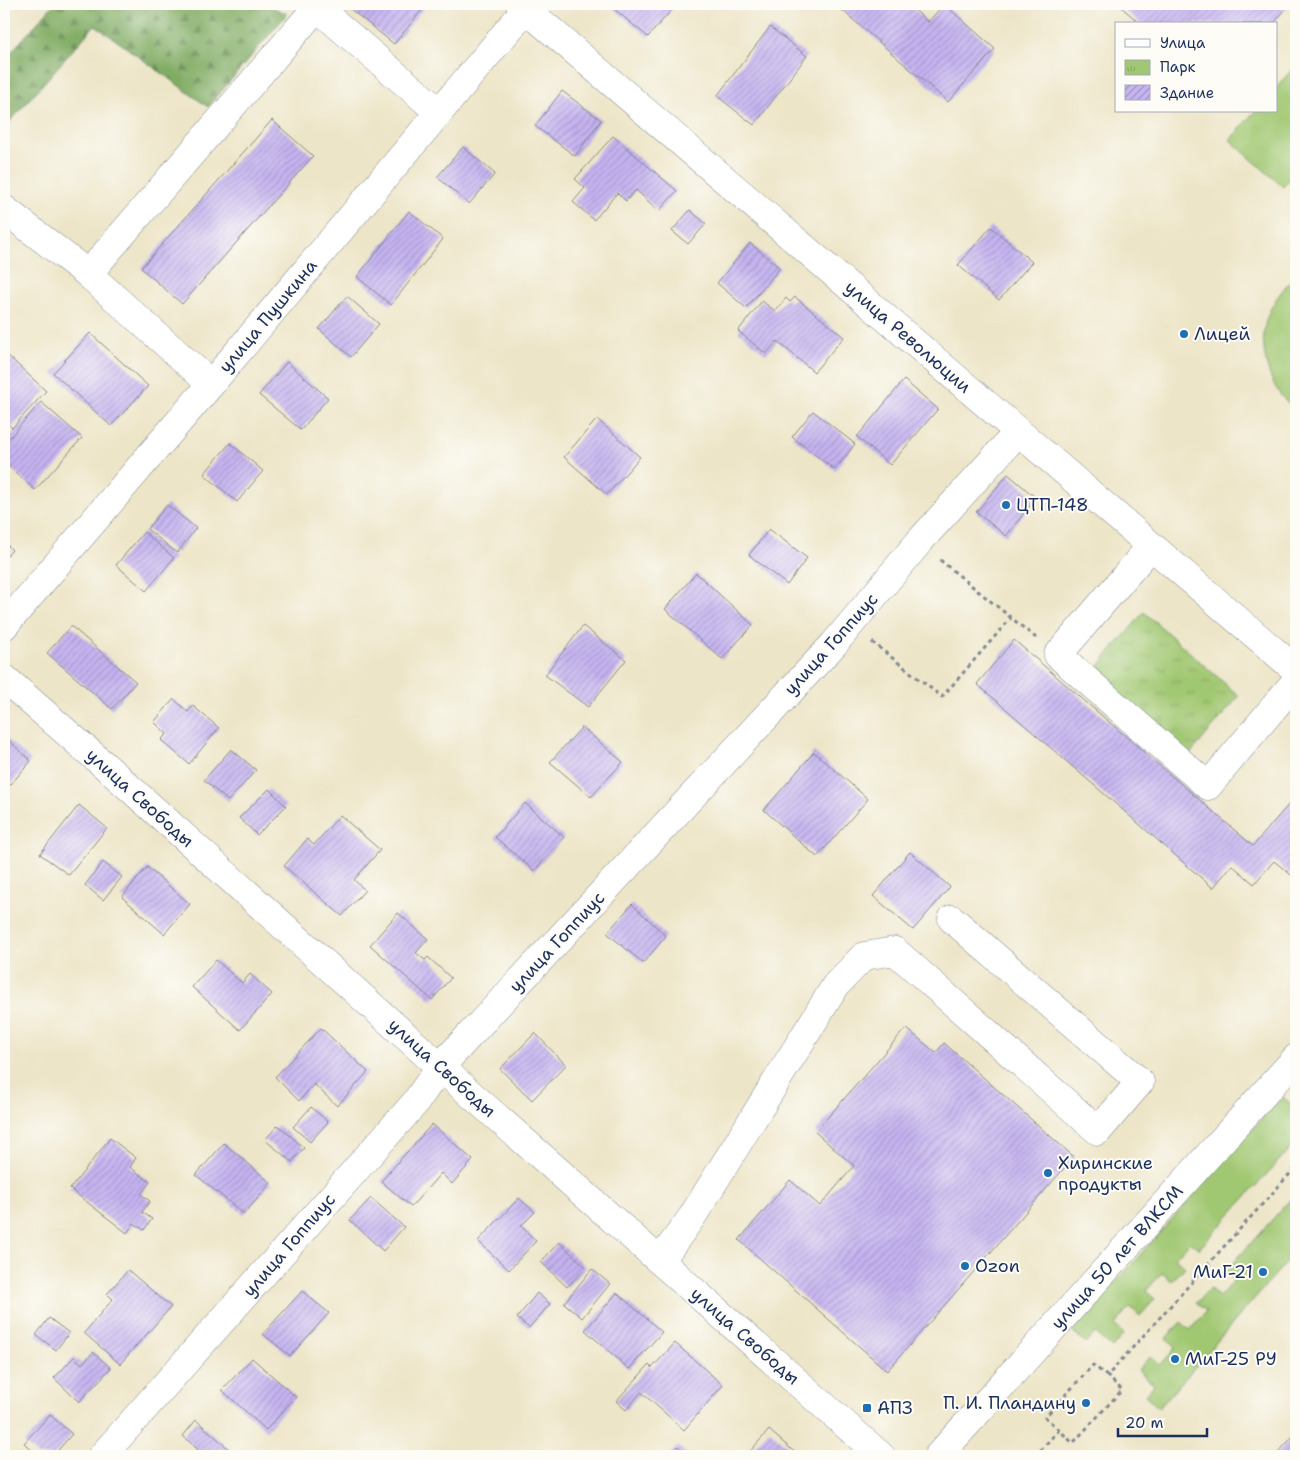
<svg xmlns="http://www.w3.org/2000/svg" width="1300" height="1460" font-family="'Shantell Sans',sans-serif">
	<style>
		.grass { fill: #a0c771; stroke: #5e7b68 }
		.forest { fill: url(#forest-firs); stroke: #4e6e60 }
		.park { fill: url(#park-tufts); stroke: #5e7b68 }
		.building { fill: url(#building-hatch) }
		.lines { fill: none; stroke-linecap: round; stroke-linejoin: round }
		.minor-casing { stroke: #848a92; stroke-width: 29 }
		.path { stroke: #848a92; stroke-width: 3; stroke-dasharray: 4 4; stroke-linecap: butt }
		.minor { stroke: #fff; stroke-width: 28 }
		.poi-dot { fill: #1f6fb2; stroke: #fdfcf7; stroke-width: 2 }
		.labels { text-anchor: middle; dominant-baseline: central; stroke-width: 4; stroke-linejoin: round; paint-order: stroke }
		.street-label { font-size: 18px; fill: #1b2f5e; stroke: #fdfcf7 }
		.poi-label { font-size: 18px; fill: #1b2f5e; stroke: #fdfcf7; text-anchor: start }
	</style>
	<defs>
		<pattern id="forest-firs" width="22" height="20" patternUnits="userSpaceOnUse" patternTransform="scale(1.25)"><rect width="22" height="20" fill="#80ac63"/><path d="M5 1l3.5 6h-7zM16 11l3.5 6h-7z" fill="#688c55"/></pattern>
		<pattern id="park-tufts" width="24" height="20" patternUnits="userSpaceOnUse" patternTransform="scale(1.25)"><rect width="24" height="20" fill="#a0c771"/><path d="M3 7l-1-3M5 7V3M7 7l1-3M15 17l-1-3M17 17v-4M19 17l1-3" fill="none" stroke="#89ab64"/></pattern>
		<pattern id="building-hatch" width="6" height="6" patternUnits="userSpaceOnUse" patternTransform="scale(1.25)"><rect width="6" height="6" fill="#c6b4f1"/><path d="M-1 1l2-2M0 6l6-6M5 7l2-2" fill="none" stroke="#a093c6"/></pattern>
	</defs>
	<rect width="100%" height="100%" fill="#fdfcf7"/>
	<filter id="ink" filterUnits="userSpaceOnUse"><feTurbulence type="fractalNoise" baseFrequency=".02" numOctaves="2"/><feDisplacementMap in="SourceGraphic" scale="10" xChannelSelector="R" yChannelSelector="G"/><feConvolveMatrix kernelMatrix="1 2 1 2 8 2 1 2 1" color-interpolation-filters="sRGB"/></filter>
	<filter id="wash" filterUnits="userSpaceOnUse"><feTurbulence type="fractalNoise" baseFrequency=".0096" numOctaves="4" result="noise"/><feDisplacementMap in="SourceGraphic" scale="20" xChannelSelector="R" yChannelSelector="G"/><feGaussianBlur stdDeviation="1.12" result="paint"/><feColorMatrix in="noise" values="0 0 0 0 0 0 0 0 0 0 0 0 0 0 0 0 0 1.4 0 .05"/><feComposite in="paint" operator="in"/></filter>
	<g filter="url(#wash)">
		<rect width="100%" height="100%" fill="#ede5c7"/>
		<g class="grass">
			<polygon points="1296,65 1296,173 1283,187 1230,140 1255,111 1276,111 1276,88"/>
			<path d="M 1296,274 L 1296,409 C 1269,394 1256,344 1268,315 C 1273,300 1286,286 1296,274 Z"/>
			<polygon points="1282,1096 1296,1109 1296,1142 1199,1249 1190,1242 1175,1258 1185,1267 1172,1281 1162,1273 1146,1291 1155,1299 1140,1316 1130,1307 1115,1325 1124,1334 1112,1348 1095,1333 1086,1343 1072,1331"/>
			<polygon points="1296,1193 1296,1251 1159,1408 1145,1395 1154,1385 1138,1370 1150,1356 1160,1365 1176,1348 1166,1338 1181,1322 1190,1330 1206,1311 1196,1303 1210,1288 1219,1297 1234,1280 1225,1272"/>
		</g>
		<polygon class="forest" points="54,4 266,4 287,14 208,107 95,25 4,128 4,60"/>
		<polygon class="park" points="1144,612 1239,696 1186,759 1091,675"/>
		<g id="blocks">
			<g class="building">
				<polygon points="344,4 427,4 394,44"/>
				<polygon points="608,4 672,4 675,6 648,37"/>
				<polygon points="835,4 908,4 928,22 944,4 995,49 948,102"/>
				<polygon points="1124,4 1290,4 1273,24 1141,24 1121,7"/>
				<polygon points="770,27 807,56 754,125 717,96"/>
				<polygon points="562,91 601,120 575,156 535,126"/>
				<polygon points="272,120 313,156 182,304 141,268"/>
				<polygon points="613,136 677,191 659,211 636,190 626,201 617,193 594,220 573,202 585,188 575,179"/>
				<polygon points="463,147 495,174 469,204 437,177"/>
				<polygon points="690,210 706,224 688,244 672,231"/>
				<polygon points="409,211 443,239 391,305 357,277"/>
				<polygon points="991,227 1032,262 999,300 958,265"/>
				<polygon points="750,243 780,268 746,308 717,283"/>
				<polygon points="347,296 379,324 351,357 319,329"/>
				<polygon points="795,297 844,337 814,372 777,341 766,354 738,331 762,301 775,311 786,298 790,302"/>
				<polygon points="90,333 148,386 111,426 53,373"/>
				<polygon points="4,352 46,391 12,428 4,420"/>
				<polygon points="287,362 328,398 301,430 259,395"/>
				<polygon points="904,380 938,409 890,465 857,437"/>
				<polygon points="41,402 82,438 35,490 4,462 4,444"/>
				<polygon points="813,411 855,444 835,470 792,437"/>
				<polygon points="597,419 640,457 607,495 564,457"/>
				<polygon points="230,443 263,471 237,502 204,474"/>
				<polygon points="1008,474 1036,498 1006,536 976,512"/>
				<polygon points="167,505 196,528 177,553 147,529"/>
				<polygon points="769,529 807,558 787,585 749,555"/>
				<polygon points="144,532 174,558 146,591 116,565"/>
				<polygon points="4,542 12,550 4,559"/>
				<polygon points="696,573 753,625 722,659 665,609"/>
				<polygon points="71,626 136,682 112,709 47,653"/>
				<polygon points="583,626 626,660 588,707 545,675"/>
				<polygon points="1014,640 1253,846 1296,796 1296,876 1295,878 1274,861 1254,884 1232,865 1213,888 977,684"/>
				<polygon points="174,699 188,712 193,706 219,728 189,764 161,740 167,734 154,722"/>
				<polygon points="582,727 623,762 591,797 550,762"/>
				<polygon points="4,736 31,761 4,792"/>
				<polygon points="231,749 256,770 228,801 204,780"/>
				<polygon points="814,752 868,799 817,857 764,810"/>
				<polygon points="269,789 286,806 257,835 239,818"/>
				<polygon points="525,803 564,837 534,871 495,837"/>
				<polygon points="79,805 107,828 69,875 40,854"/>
				<polygon points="340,815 380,850 354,880 365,890 342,916 284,866 307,839 314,845"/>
				<polygon points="910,852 950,887 913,930 873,896"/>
				<polygon points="103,862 122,877 103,900 85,885"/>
				<polygon points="147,867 190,904 164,934 122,897"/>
				<polygon points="632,904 666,936 643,963 607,933"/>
				<polygon points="398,913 428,939 416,953 425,960 428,957 451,978 432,1000 370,945"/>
				<polygon points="216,960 242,983 250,974 272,994 240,1030 192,987"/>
				<polygon points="321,1028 368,1072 337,1106 314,1084 299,1101 275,1077"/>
				<polygon points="906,1028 936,1053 944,1043 1074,1157 887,1371 739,1240 790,1180 820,1206 854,1166 815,1132"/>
				<polygon points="535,1033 566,1065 532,1100 500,1069"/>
				<polygon points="311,1107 328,1122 310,1142 293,1127"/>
				<polygon points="432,1124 473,1160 452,1184 441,1173 411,1207 381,1181"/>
				<polygon points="278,1125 304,1148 292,1162 265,1140"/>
				<polygon points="110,1138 136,1158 130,1167 150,1182 141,1194 150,1201 142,1212 152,1219 144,1230 134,1223 127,1233 70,1189"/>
				<polygon points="224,1143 271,1183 244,1214 196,1175"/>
				<polygon points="371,1198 404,1227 383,1251 350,1220"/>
				<polygon points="519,1198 535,1212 521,1226 536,1241 509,1270 478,1241"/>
				<polygon points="559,1242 586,1267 567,1287 541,1262"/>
				<polygon points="592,1269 610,1284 582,1318 564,1303"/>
				<polygon points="128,1270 171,1307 120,1364 84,1333 113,1299 107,1294"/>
				<polygon points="302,1291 329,1313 290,1356 263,1334"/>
				<polygon points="537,1293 550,1304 529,1328 517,1318"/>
				<polygon points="617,1293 662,1332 629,1369 585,1330"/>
				<polygon points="49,1318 69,1333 56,1350 36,1335"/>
				<polygon points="675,1343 723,1385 684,1430 641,1392 626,1410 616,1401 649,1365 652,1368"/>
				<polygon points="93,1352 111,1368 79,1402 54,1378 74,1357 82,1364"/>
				<polygon points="252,1358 296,1397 266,1430 222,1390"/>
				<polygon points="50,1415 72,1434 53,1456 38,1456 24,1443"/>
				<polygon points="196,1420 237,1456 205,1456 183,1436"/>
				<polygon points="769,1430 799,1456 746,1456"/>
				<polygon points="1296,1433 1296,1456 1275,1456"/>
				<polygon points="678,1446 689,1456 668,1456"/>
			</g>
		</g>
	</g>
	<g filter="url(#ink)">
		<use href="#blocks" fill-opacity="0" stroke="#848a92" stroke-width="1"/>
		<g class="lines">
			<g class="minor-casing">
				<g id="minor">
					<polyline points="313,4 439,112"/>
					<polyline points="520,4 1296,670"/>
					<polyline points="4,209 88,274 211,384"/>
					<polyline points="88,274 317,7"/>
					<polyline points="1151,546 1058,655 1208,786 1296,681"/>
					<polyline points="4,626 211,384 530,4"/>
					<polyline points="4,678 112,772 440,1067 881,1456"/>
					<polyline points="660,1261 692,1217 836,985 864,956 895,951 1098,1131 1140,1082 952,919"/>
					<polyline points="102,1456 415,1103 440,1067 834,644 919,542 1018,432"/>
					<polyline points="938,1456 1296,1058"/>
				</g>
			</g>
			<g class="path">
				<polyline points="940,560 1036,638"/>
				<polyline points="872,642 942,697 1011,618"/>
				<polyline points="1059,1430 1045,1417 1093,1365 1107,1376"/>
				<polyline points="1035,1456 1059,1430 1073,1443 1122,1390 1107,1376 1296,1167"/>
			</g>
			<use href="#minor" class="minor"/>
		</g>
	</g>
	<g class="poi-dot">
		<circle cx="1184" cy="334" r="5"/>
		<circle cx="1006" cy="505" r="5"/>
		<circle cx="1048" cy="1173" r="5"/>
		<circle cx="965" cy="1266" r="5"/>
		<circle cx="1263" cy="1272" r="5"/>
		<circle cx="1175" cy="1359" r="5"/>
		<circle cx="1086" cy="1403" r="5"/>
		<rect x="862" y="1403" width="10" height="10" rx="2.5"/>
	</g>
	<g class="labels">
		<g class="street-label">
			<text transform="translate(268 316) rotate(-50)">улица Пушкина</text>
			<text transform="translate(908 337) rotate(41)">улица Революции</text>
			<text transform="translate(831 644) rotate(-48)">улица Гоппиус</text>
			<text transform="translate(140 798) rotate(42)">улица Свободы</text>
			<text transform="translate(557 942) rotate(-47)">улица Гоппиус</text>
			<text transform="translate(442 1068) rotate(42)">улица Свободы</text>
			<text transform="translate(289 1245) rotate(-49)">улица Гоппиус</text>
			<text transform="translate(1117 1257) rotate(-48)">улица 50 лет ВЛКСМ</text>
			<text transform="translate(745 1336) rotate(41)">улица Свободы</text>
		</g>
		<g class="poi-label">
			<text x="1194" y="334">Лицей</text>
			<text x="1016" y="505">ЦТП-148</text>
			<text x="1058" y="1163">Хиринские<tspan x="1058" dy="21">продукты</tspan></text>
			<text x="975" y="1266">Ozon</text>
			<text x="1253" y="1272" text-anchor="end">МиГ-21</text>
			<text x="1185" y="1359">МиГ-25 РУ</text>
			<text x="1076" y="1403" text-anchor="end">П. И. Пландину</text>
			<text x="877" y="1408">АПЗ</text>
		</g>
	</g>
	<rect width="1300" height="1460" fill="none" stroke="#fdfcf7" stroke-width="20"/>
	<rect x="1115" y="22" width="162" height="90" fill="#fdfcf7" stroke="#a3aaba"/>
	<rect x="1125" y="39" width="25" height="8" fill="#ffffff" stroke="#a3aaba"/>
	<text x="1160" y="48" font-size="15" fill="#1b2f5e">Улица</text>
	<rect x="1125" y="60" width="25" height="15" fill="url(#park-tufts)" stroke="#a3aaba"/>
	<text x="1160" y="72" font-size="15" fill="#1b2f5e">Парк</text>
	<rect x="1125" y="85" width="25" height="15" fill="url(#building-hatch)" stroke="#a3aaba"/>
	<text x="1160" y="98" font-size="15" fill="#1b2f5e">Здание</text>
	<path d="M1118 1428v8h89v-8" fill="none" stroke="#1b2f5e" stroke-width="2.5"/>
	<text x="1125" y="1428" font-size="15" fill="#1b2f5e" stroke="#fdfcf7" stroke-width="4" paint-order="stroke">20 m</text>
</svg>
